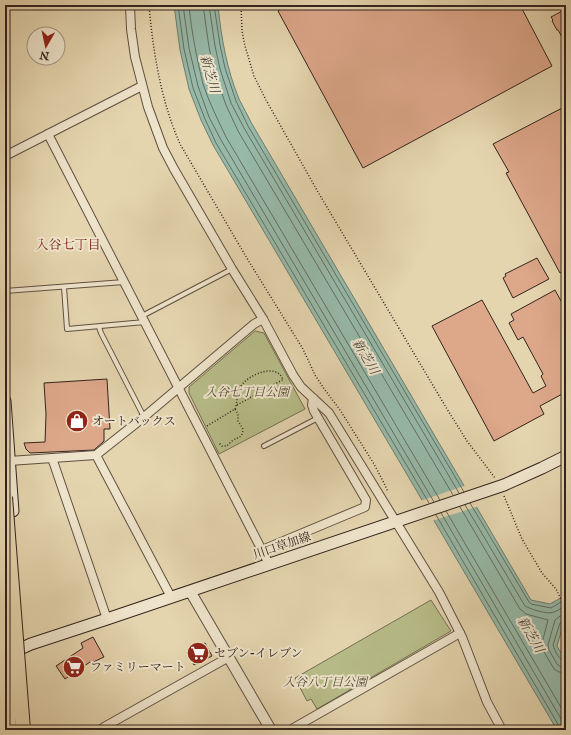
<svg xmlns="http://www.w3.org/2000/svg" width="571" height="735" font-family="'IM FELL English','Noto Serif JP',serif">
	<style>
		.green { fill: #b7bd89; stroke: #747053 }
		.water { fill: #96b9a8; stroke: #6e7d70 }
		.pier { fill: #e5d5af }
		.lines { fill: none; stroke-linecap: round; stroke-linejoin: round }
		.shore { stroke: #646e62; stroke-width: 1 }
		.building { fill: #dda78a; stroke: #32231d }
		.service-casing { stroke: #5f5042; stroke-width: 6 }
		.minor-casing { stroke: #5f5042; stroke-width: 10 }
		.tertiary-casing { stroke: #5f5042; stroke-width: 12 }
		.secondary-casing { stroke: #32231d; stroke-width: 13 }
		.path { stroke: #32231d; stroke-width: 1.5; stroke-dasharray: 1 2; stroke-linecap: butt }
		.service { stroke: #eee4cb; stroke-width: 4 }
		.minor { stroke: #eee4cb; stroke-width: 8 }
		.tertiary { stroke: #eee4cb; stroke-width: 10 }
		.secondary { stroke: #eee4cb; stroke-width: 11 }
		.motorway-bridge-casing { stroke: #32231d; stroke-width: 16; stroke-linecap: butt }
		.motorway-bridge { stroke: #e5d5af; stroke-width: 14 }
		.labels { text-anchor: middle; dominant-baseline: central; stroke-width: 4; stroke-linejoin: round; paint-order: stroke }
		.park-label { font-size: 12px; font-style: italic; fill: #534a38; stroke: #eee4cb }
		.poi-label { font-size: 12px; fill: #32231d; stroke: #eee4cb; text-anchor: start }
		.street-label { font-size: 12px; fill: #32231d; stroke: #eee4cb }
		.water-label { font-size: 13px; font-style: italic; fill: #4b4840; stroke: #eee4cb }
		.neighbourhood-label { font-size: 13px; fill: #7a1f14; stroke: #eee4cb }
	</style>
	<rect width="100%" height="100%" fill="#e5d5af"/>
	<filter id="stains"><feTurbulence type="fractalNoise" baseFrequency=".005" numOctaves="4"/><feColorMatrix values="0 0 0 0 .2 0 0 0 0 .09 0 0 0 0 .02 0 0 0 .5 -.17"/></filter>
	<radialGradient id="worn" r=".72"><stop offset=".6" stop-color="#630" stop-opacity="0"/><stop offset="1" stop-color="#630" stop-opacity=".3"/></radialGradient>
	<g class="green">
		<polygon points="255,331 264,333 305,409 219,454 189,393 189,387"/>
		<polygon points="431,600 451,631 317,709 311,699 307,701 295,678"/>
	</g>
	<path class="water" d="M 174,5 L 218,5 C 221,37 227,70 239,99 C 243,107 248,116 252,124 L 531,600 L 550,604 L 566,595 L 566,623 L 563,625 L 557,646 L 566,661 L 566,730 L 557,730 L 422,500 L 213,145 L 201,120 L 189,89 L 180,50 Z"/>
	<polygon class="pier" points="467,485 479,506 432,521 420,501"/>
	<g class="lines">
		<g class="shore">
			<polyline points="178,5 184,49 193,88 205,119 216,143 429,503"/>
			<polyline points="183,5 189,48 198,86 209,117 221,140 434,502"/>
			<path d="M 189,5 C 191,30 197,59 203,84 C 209,102 218,120 226,137 L 440,500"/>
			<polyline points="203,5 209,47 214,71 226,105 238,131 453,495"/>
			<polyline points="209,5 215,46 220,69 231,103 244,128 459,493"/>
			<polyline points="214,5 220,45 225,68 236,101 248,126 464,492"/>
			<polyline points="470,503 529,602 531,604 551,608 566,599"/>
			<path d="M 465,505 L 525,606 C 530,609 548,615 554,612 C 558,611 562,607 566,605"/>
			<polyline points="460,507 520,609 526,614 548,620 542,643 543,650 554,669 559,672 566,673"/>
			<polyline points="446,511 566,716"/>
			<polyline points="441,513 564,724 565,730"/>
			<polyline points="436,515 559,726 560,730"/>
			<polyline points="566,615 560,616 555,620 548,645 549,650 557,664 561,667 566,667"/>
			<path d="M 566,620 L 563,620 L 560,623 L 553,645 C 555,651 559,661 566,662"/>
		</g>
	</g>
	<g class="building">
		<polygon points="288,5 520,5 552,66 363,168 278,11"/>
		<polygon points="566,9 566,44 558,30 557,30 552,21 553,20 551,17"/>
		<polygon points="566,106 566,270 560,273 506,173 509,172 493,144"/>
		<polygon points="537,258 549,279 513,298 503,278 506,276 505,274"/>
		<polygon points="555,290 566,310 566,392 540,406 544,414 494,441 432,326 482,300 533,393 546,386 541,376 543,374 523,337 518,340 509,323 514,320 511,314"/>
		<polygon points="107,379 110,429 104,429 104,441 94,450 30,453 26,449 24,443 45,442 46,414 44,383"/>
		<polygon points="93,637 104,657 91,663 90,662 65,679 56,666 83,648 81,643"/>
		<polygon points="205,643 212,656 194,665 187,652"/>
	</g>
	<g class="lines">
		<g class="service-casing">
			<g id="service">
				<polyline points="64,287 67,329 145,322"/>
				<polyline points="5,291 124,282"/>
				<polyline points="142,316 232,269"/>
				<polyline points="99,327 101,333 144,417"/>
				<polyline points="264,446 318,418"/>
			</g>
		</g>
		<g class="minor-casing">
			<g id="minor">
				<polyline points="130,5 131,29 135,57 148,107 163,148 174,169 232,269 263,319 293,375 301,387 329,413 439,592 462,637 487,702 502,730"/>
				<polyline points="48,134 269,564"/>
				<polyline points="5,156 142,86"/>
				<polyline points="96,455 171,597"/>
				<polyline points="52,458 107,619"/>
				<polyline points="9,461 96,455 144,417 254,324 263,319"/>
				<polyline points="262,550 365,507 366,500 314,411 312,405 313,398"/>
				<polyline points="101,730 104,727 229,657"/>
				<polyline points="290,730 460,633"/>
			</g>
		</g>
		<g class="tertiary-casing">
			<polyline id="tertiary" points="190,591 271,730"/>
		</g>
		<g class="secondary-casing">
			<g id="secondary">
				<polyline points="5,401 13,511"/>
				<polyline points="11,653 31,644 107,619 504,485 542,468 566,456"/>
			</g>
		</g>
		<g class="path">
			<path d="M 149,5 C 153,52 161,101 180,144 L 248,260 L 303,349 L 315,375 L 325,390 L 340,410 L 374,464 L 384,483 L 388,492"/>
			<polyline points="241,5 242,31 245,46 254,76 266,100 318,192 447,409 467,441 495,478"/>
			<polyline points="237,405 284,379"/>
			<path d="M 235,409 C 238,402 236,395 240,388 C 245,376 277,361 283,380"/>
			<path d="M 207,426 L 235,409 L 238,414 L 238,421 L 243,429 C 242,439 239,436 232,441 C 231,442 228,444 227,446 L 222,446 L 219,443"/>
			<polyline points="504,496 522,539 542,573 556,589 566,609"/>
		</g>
		<use href="#service" class="service"/>
		<use href="#minor" class="minor"/>
		<use href="#tertiary" class="tertiary"/>
		<use href="#secondary" class="secondary"/>
		<g class="motorway-bridge-casing">
			<g id="motorway-bridge">
				<polyline points="5,497 23,730"/>
				<polyline points="5,651 9,730"/>
			</g>
		</g>
		<use href="#motorway-bridge" class="motorway-bridge"/>
	</g>
	<defs>
		<g id="shop-disc" transform="scale(1.15)"><circle r="9.5" fill="#8f2418" stroke="#eee4cb"/><path d="M-5-2.5h2.3a2.7 3.5 0 0 1 5.4 0H5L5.5 6h-11ZM-1.5-2.5h3a1.5 2.3 0 0 0-3 0Z" fill="#fff"/></g>
		<g id="supermarket-disc" transform="scale(1.15)"><circle r="9.5" fill="#8f2418" stroke="#eee4cb"/><path d="M-6-5.5h2.5l.6 2H6L4.5 2H-2.5L-4.4-4H-6ZM-1.5 3.2a1.3 1.3 0 1 0 .1 0ZM3 3.2a1.3 1.3 0 1 0 .1 0Z" fill="#fff"/></g>
	</defs>
	<g fill-rule="evenodd">
		<use href="#shop-disc" x="77" y="421"/>
		<use href="#supermarket-disc" x="198" y="653"/>
		<use href="#supermarket-disc" x="74" y="667"/>
	</g>
	<g class="labels">
		<g class="park-label">
			<text x="247" y="392">入谷七丁目公園</text>
			<text x="325" y="682">入谷八丁目公園</text>
		</g>
		<g class="poi-label">
			<text x="92" y="421">オートバックス</text>
			<text x="214" y="653">セブン-イレブン</text>
			<text x="90" y="667">ファミリーマート</text>
		</g>
		<g class="street-label">
			<text transform="translate(282 546) rotate(-19)">川口草加線</text>
		</g>
		<g class="water-label">
			<text transform="translate(209 74) rotate(74)">新芝川</text>
			<text transform="translate(365 357) rotate(59)">新芝川</text>
			<text transform="translate(530 635) rotate(60)">新芝川</text>
		</g>
		<g class="neighbourhood-label">
			<text x="68" y="245">入谷七丁目</text>
		</g>
	</g>
	<rect width="571" height="735" fill="none" stroke="#e5d5af" stroke-width="20"/>
	<rect x="6" y="6" width="559" height="723" fill="none" stroke="#32231d" stroke-width="2"/>
	<rect x="10" y="10" width="551" height="715" fill="none" stroke="#32231d"/>
	<g transform="translate(46 46) rotate(189)"><circle r="19" fill="#eee4cb" stroke="#a39785"/>
	<path d="M0-3L7 15L0 10L-7 15Z" fill="#8f2418"/>
	<text y="-6" font-size="11" font-weight="bold" text-anchor="middle" fill="#32231d">N</text>
	</g>
	<rect width="100%" height="100%" filter="url(#stains)"/>
	<rect width="100%" height="100%" fill="url(#worn)"/>
</svg>
